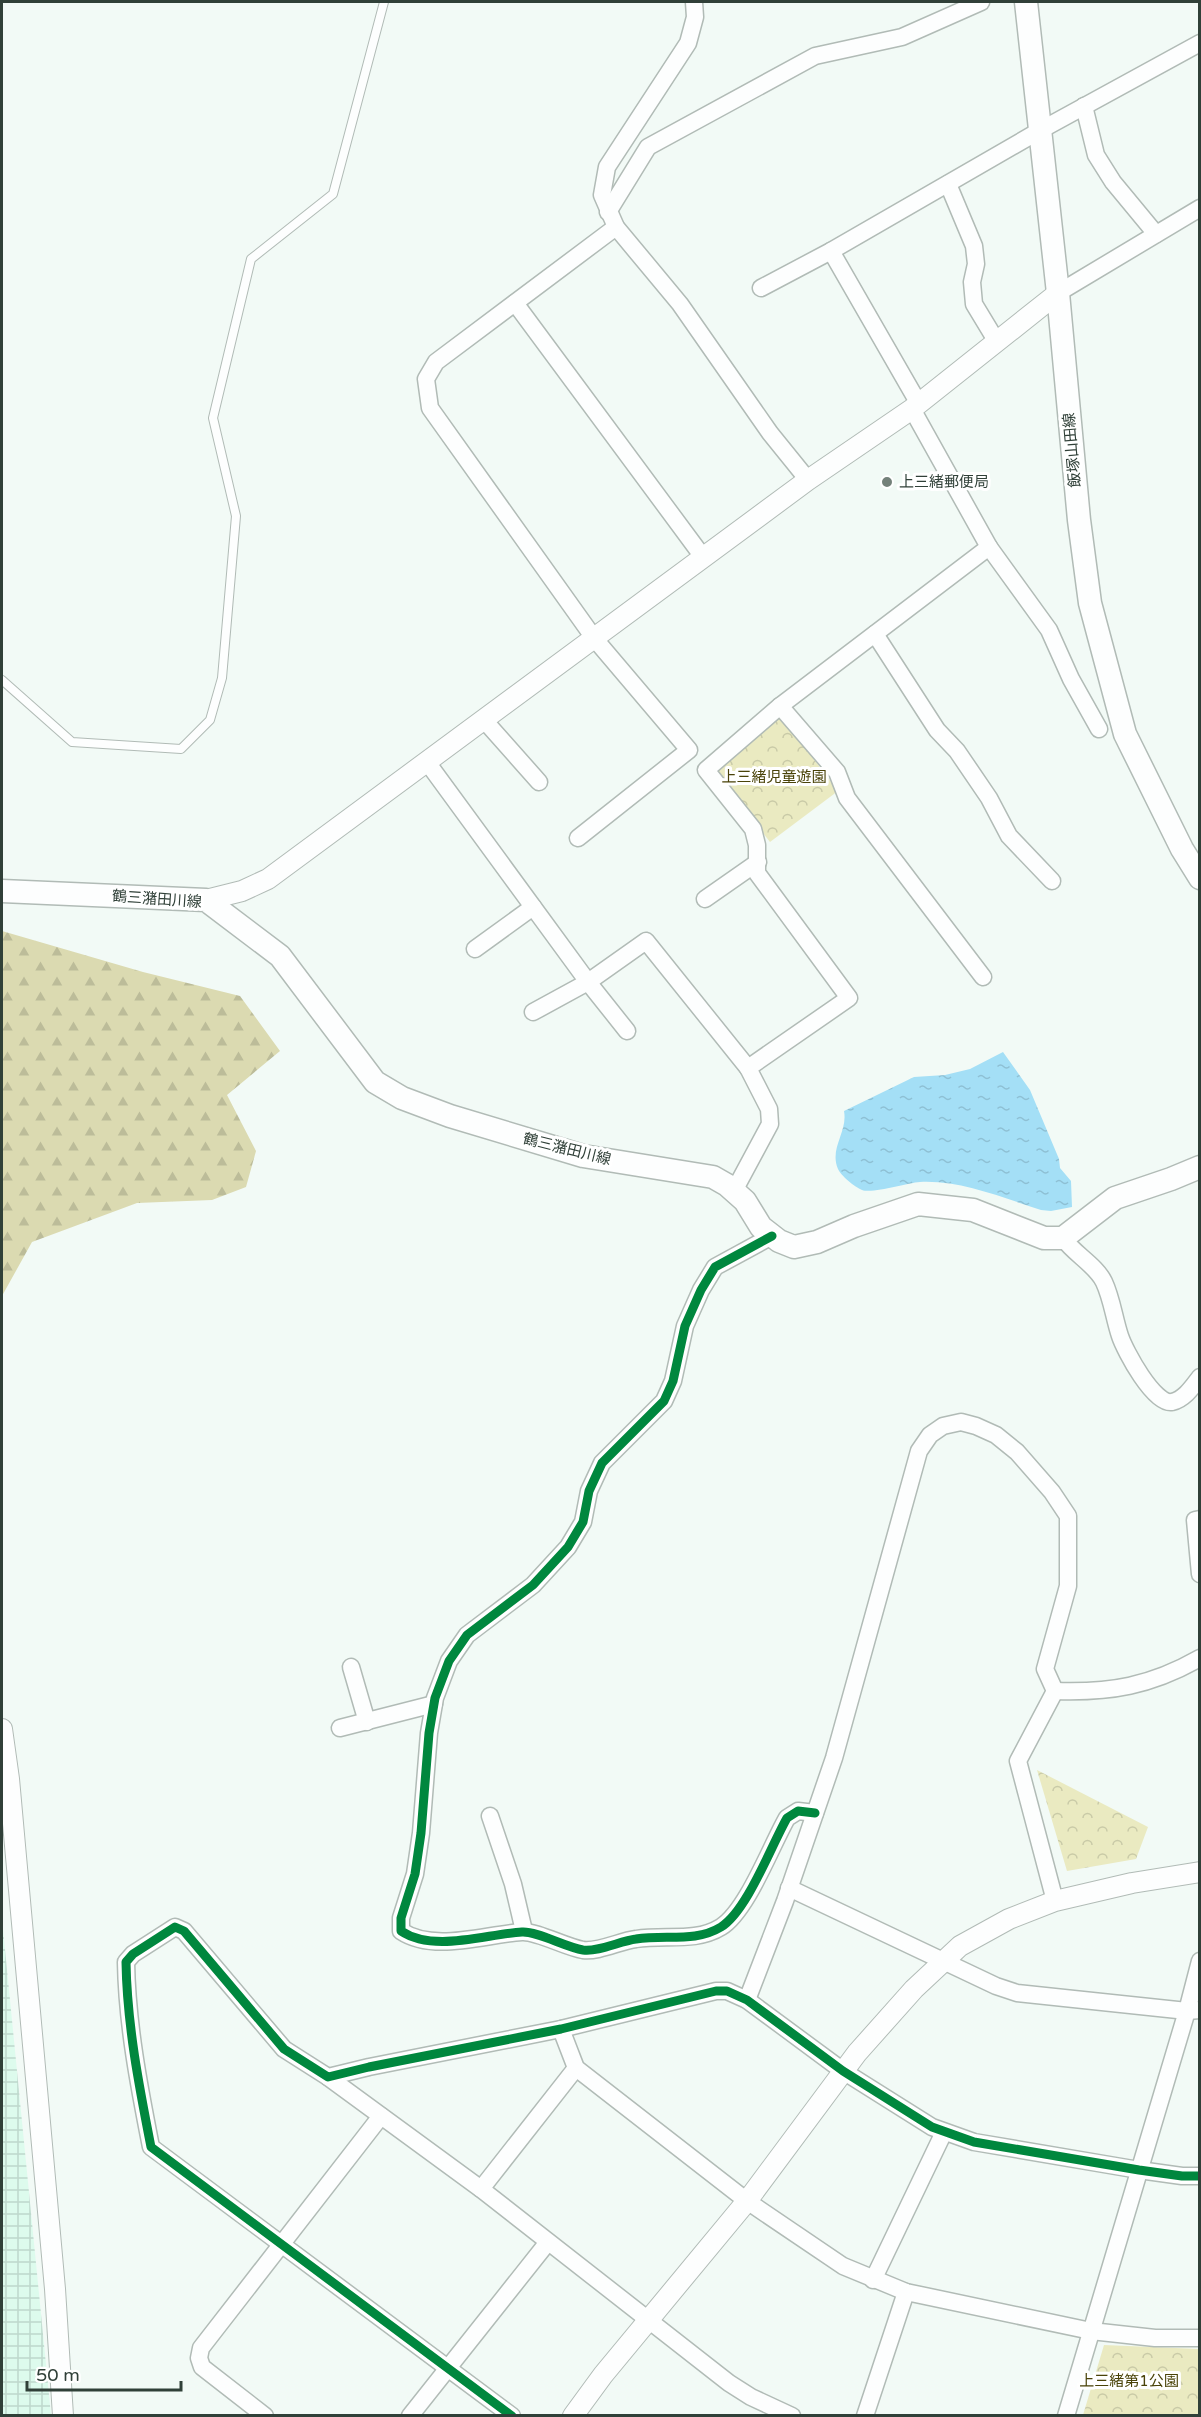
<svg xmlns="http://www.w3.org/2000/svg" width="1201" height="2417" font-family="'Varela Round','Noto Sans JP',sans-serif">
	<style>
		.industrial { fill: url(#industrial-grid) }
		.forest { fill: url(#forest-firs) }
		.park { fill: url(#park-crowns) }
		.water { fill: url(#water-ripples) }
		.lines { fill: none; stroke-linecap: round; stroke-linejoin: round }
		.service-casing { stroke: #b1bbb6; stroke-width: 10 }
		.minor-casing { stroke: #b1bbb6; stroke-width: 19 }
		.tertiary-casing { stroke: #b1bbb6; stroke-width: 22 }
		.secondary-casing { stroke: #b1bbb6; stroke-width: 25 }
		.service { stroke: #fdfefe; stroke-width: 8 }
		.minor { stroke: #fdfefe; stroke-width: 16 }
		.tertiary { stroke: #fdfefe; stroke-width: 20 }
		.secondary { stroke: #fdfefe; stroke-width: 22 }
		.cycleway-casing { stroke: #fff; stroke-width: 13 }
		.cycleway { stroke: #00873e; stroke-width: 9 }
		.poi-dot { fill: #74817a; stroke: #fff; stroke-width: 2 }
		.labels { text-anchor: middle; dominant-baseline: central; stroke-width: 6; stroke-linejoin: round; paint-order: stroke }
		.street-label { font-size: 15px; fill: #304038; stroke: #fff }
		.poi-label { font-size: 15px; fill: #304038; stroke: #fff; text-anchor: start }
		.park-label { font-size: 15px; fill: #4a4309; stroke: #fff }
	</style>
	<defs>
		<pattern id="industrial-grid" width="8" height="8" patternUnits="userSpaceOnUse" patternTransform="scale(1.5)"><rect width="8" height="8" fill="#ddfbed"/><path d="M0 4h8M4 0v8" fill="none" stroke="#bed8cc"/></pattern>
		<pattern id="forest-firs" width="22" height="20" patternUnits="userSpaceOnUse" patternTransform="scale(1.5)"><rect width="22" height="20" fill="#dbdab1"/><path d="M5 1l3.5 6h-7zM16 11l3.5 6h-7z" fill="#bcbc99"/></pattern>
		<pattern id="park-crowns" width="20" height="18" patternUnits="userSpaceOnUse" patternTransform="scale(1.5)"><rect width="20" height="18" fill="#eaeac1"/><path d="M2 6a3 3 0 1 1 6 0M12 15a3 3 0 1 1 6 0" fill="none" stroke="#c9caa7"/></pattern>
		<pattern id="water-ripples" width="26" height="14" patternUnits="userSpaceOnUse" patternTransform="scale(1.5)"><rect width="26" height="14" fill="#a4dff6"/><path d="M2 4q2-2 4 0t4 0M15 11q2-2 4 0t4 0" fill="none" stroke="#8ec0d4"/></pattern>
	</defs>
	<rect width="100%" height="100%" fill="#f2faf6"/>
	<polygon class="industrial" points="2,1919 51,2415 2,2415"/>
	<polygon class="forest" points="2,931 143,972 240,996 280,1051 227,1095 256,1151 246,1187 212,1200 137,1203 32,1242 2,1296"/>
	<g class="park">
		<polygon points="781,716 838,791 770,842 714,770"/>
		<polygon points="1037,1770 1148,1827 1136,1859 1067,1871"/>
		<polygon points="1104,2345 1199,2349 1199,2415 1083,2415"/>
	</g>
	<path class="water" d="M 1003,1052 L 1030,1090 L 1059,1159 L 1060,1168 L 1071,1181 L 1072,1207 L 1051,1211 L 1041,1210 C 1003,1198 961,1180 920,1182 C 906,1183 873,1194 862,1190 C 855,1187 841,1176 838,1169 C 829,1148 848,1132 844,1111 L 914,1077 L 945,1075 L 970,1069 Z"/>
	<g class="lines">
		<g class="service-casing">
			<polyline id="service" points="2,680 72,742 181,749 210,720 222,678 236,516 213,418 251,259 333,194 384,2"/>
		</g>
		<g class="minor-casing">
			<g id="minor">
				<polyline points="694,2 695,17 688,43 607,167 602,195 616,227 680,304 770,433 808,480"/>
				<polyline points="1084,106 1096,155 1113,182 1156,234"/>
				<polyline points="948,184 974,246 976,264 972,282 974,304 997,342"/>
				<polyline points="608,212 648,147 815,56 902,37 981,2"/>
				<polyline points="831,251 919,404"/>
				<polyline points="761,288 831,251 1039,131 1200,43"/>
				<polyline points="1058,293 1200,208"/>
				<polyline points="515,303 703,557"/>
				<polyline points="989,547 1049,630 1071,679 1099,729"/>
				<polyline points="875,634 937,730 957,751 989,798 1009,836 1052,881"/>
				<polyline points="780,706 837,772 847,798 983,977"/>
				<polyline points="484,720 539,782"/>
				<polyline points="427,762 588,982 646,941 748,1068"/>
				<polyline points="578,838 689,750 594,638 430,408 426,379 436,362 616,227"/>
				<polyline points="705,899 758,862"/>
				<polyline points="475,949 533,907"/>
				<polyline points="533,1012 588,982 627,1031"/>
				<polyline points="734,1191 770,1124 769,1109 748,1068 849,998 757,873 757,845 753,829 706,770 780,706 989,547 912,409"/>
				<path d="M 772,1236 L 715,1267 L 701,1290 L 685,1326 L 673,1381 L 664,1401 L 602,1463 L 589,1491 L 583,1522 L 568,1547 L 533,1585 L 467,1635 L 449,1661 L 435,1698 L 429,1733 L 421,1833 L 415,1874 L 401,1918 L 401,1931 C 434,1953 486,1934 522,1932 C 537,1931 565,1947 583,1950 C 599,1952 620,1941 636,1939 C 665,1934 695,1943 721,1927 C 747,1911 771,1846 787,1818 L 798,1811 L 815,1813"/>
				<path d="M 1063,1238 C 1074,1254 1096,1265 1104,1282 C 1112,1299 1114,1318 1120,1336 C 1125,1351 1154,1405 1172,1402 C 1185,1399 1193,1386 1200,1377"/>
				<polyline points="1200,1519 1195,1520 1200,1574"/>
				<polyline points="351,1667 367,1722"/>
				<path d="M 1055,1691 C 1110,1693 1151,1686 1200,1658"/>
				<polyline points="340,1728 434,1704"/>
				<polyline points="490,1816 513,1884 524,1931"/>
				<polyline points="789,1888 996,1986 1017,1993 1187,2011 1200,2010"/>
				<polyline points="747,2000 785,1901 834,1758 919,1451 930,1435 943,1426 961,1422 976,1426 996,1435 1017,1452 1052,1492 1068,1516 1068,1586 1045,1669 1055,1691 1018,1761 1055,1901"/>
				<polyline points="561,2029 576,2068 747,2201 843,2266 906,2292 1091,2331 1155,2338 1200,2338"/>
				<polyline points="328,2077 481,2189 729,2383 751,2397 792,2416"/>
				<polyline points="481,2189 576,2068"/>
				<polyline points="873,2280 944,2132"/>
				<polyline points="265,2416 202,2367 199,2358 201,2348 381,2116"/>
				<polyline points="410,2416 548,2242"/>
				<path d="M 512,2416 L 151,2147 C 139,2086 127,2024 126,1962 L 133,1954 L 175,1927 L 184,1931 L 284,2049 L 328,2077 L 369,2067 L 561,2029 L 716,1991 L 727,1991 L 747,2000 L 843,2071 L 932,2127 L 974,2142 L 1139,2170 L 1182,2176 L 1200,2176"/>
				<polyline points="865,2416 906,2292"/>
				<polyline points="1066,2416 1187,2011 1200,1961"/>
			</g>
		</g>
		<g class="tertiary-casing">
			<g id="tertiary">
				<polyline points="206,900 242,891 268,879 808,480 912,409 1058,293"/>
				<polyline points="2,1729 9,1779 55,2289 63,2416"/>
				<polyline points="573,2416 603,2375 747,2201 857,2053 914,1989 960,1946 1009,1919 1055,1901 1132,1883 1200,1872"/>
			</g>
		</g>
		<g class="secondary-casing">
			<g id="secondary">
				<polyline points="1026,2 1058,293 1079,520 1090,603 1125,734 1182,849 1200,878"/>
				<polyline points="2,891 206,900 280,956 375,1082 402,1098 450,1116 583,1156 713,1177 727,1185 745,1201 761,1227 779,1241 794,1247 817,1242 854,1226 918,1204 973,1210 1044,1238 1063,1238 1115,1198 1171,1179 1200,1167"/>
			</g>
		</g>
		<use href="#service" class="service"/>
		<use href="#minor" class="minor"/>
		<use href="#tertiary" class="tertiary"/>
		<use href="#secondary" class="secondary"/>
		<g class="cycleway-casing">
			<g id="cycleway">
				<path d="M 772,1236 L 715,1267 L 701,1290 L 685,1326 L 673,1381 L 664,1401 L 602,1463 L 589,1491 L 583,1522 L 568,1547 L 533,1585 L 467,1635 L 449,1661 L 435,1698 L 429,1733 L 421,1833 L 415,1874 L 401,1918 L 401,1931 C 434,1953 486,1934 522,1932 C 537,1931 565,1947 583,1950 C 599,1952 620,1941 636,1939 C 665,1934 695,1943 721,1927 C 747,1911 771,1846 787,1818 L 798,1811 L 815,1813"/>
				<path d="M 512,2416 L 151,2147 C 139,2086 127,2024 126,1962 L 133,1954 L 175,1927 L 184,1931 L 284,2049 L 328,2077 L 369,2067 L 561,2029 L 716,1991 L 727,1991 L 747,2000 L 843,2071 L 932,2127 L 974,2142 L 1139,2170 L 1182,2176 L 1200,2176"/>
			</g>
		</g>
		<use href="#cycleway" class="cycleway"/>
	</g>
	<circle class="poi-dot" cx="887" cy="482" r="6"/>
	<g class="labels">
		<g class="street-label">
			<text transform="translate(1072 450) rotate(-95)">飯塚山田線</text>
			<text transform="translate(157 899) rotate(4)">鶴三潴田川線</text>
			<text transform="translate(567 1149) rotate(14)">鶴三潴田川線</text>
		</g>
		<g class="poi-label">
			<text x="899" y="482">上三緒郵便局</text>
		</g>
		<g class="park-label">
			<text x="774" y="777">上三緒児童遊園</text>
			<text x="1129" y="2381">上三緒第1公園</text>
		</g>
	</g>
	<rect width="1201" height="2417" fill="none" stroke="#304038" stroke-width="6"/>
	<path d="M27 2381v9h154v-9" fill="none" stroke="#304038" stroke-width="3"/>
	<text x="36" y="2381" font-size="18" fill="#304038" stroke="#ffffff" stroke-width="4.5" paint-order="stroke">50 m</text>
</svg>
